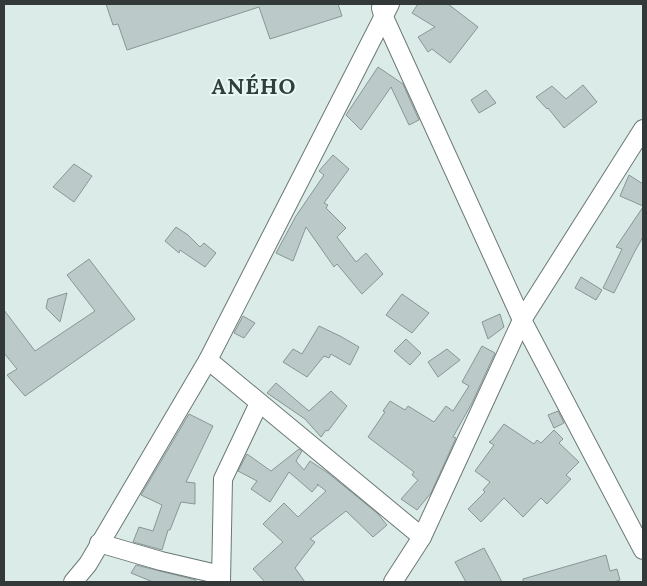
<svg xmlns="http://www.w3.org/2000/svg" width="647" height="586" font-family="Lora,serif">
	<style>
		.building { fill: #bbcac8; stroke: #889794 }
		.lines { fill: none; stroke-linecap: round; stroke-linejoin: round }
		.minor-casing { stroke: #6a7875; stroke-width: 20 }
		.minor { stroke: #fff; stroke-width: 18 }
		.labels { text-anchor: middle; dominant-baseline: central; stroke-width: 4; stroke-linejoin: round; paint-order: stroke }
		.district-label { font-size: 22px; font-weight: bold; letter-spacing: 1px; fill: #313e3c; stroke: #e8f8f5 }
	</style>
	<rect width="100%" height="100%" fill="#dbebe8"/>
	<g class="building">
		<polygon points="106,4 338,4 342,16 270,39 259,7 127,50 118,24 113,25"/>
		<polygon points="418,4 448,4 478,27 450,63 432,49 428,52 418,37 435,27 412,13"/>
		<polygon points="378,67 403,84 419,120 409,125 391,87 361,130 346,115"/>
		<polygon points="583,85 597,102 564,128 548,108 547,109 536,97 552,86 566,99"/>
		<polygon points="486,90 496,103 479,113 471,100"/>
		<polygon points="333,155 349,169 324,203 328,205 326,208 346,228 337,237 356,262 366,253 383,274 362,294 337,264 334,267 306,227 293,261 276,253 296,216 324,175 319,171"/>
		<polygon points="74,164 92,176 74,202 53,187"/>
		<polygon points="629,175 643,184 643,206 620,196"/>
		<polygon points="643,207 643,237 635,251 614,293 603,288 622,249 616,247"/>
		<polygon points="176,227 188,235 200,247 204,243 216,253 205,267 180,250 179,253 165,241"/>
		<polygon points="89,259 135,319 25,396 7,375 17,369 4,353 4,310 35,351 95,311 67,275"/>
		<polygon points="581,277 602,290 596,300 575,288"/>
		<polygon points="67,293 60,322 46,308 48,299"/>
		<polygon points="402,294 429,313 412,333 386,315"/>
		<polygon points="500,314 504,327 488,339 482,322"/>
		<polygon points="243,316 255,323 244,338 234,333"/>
		<polygon points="319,326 340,336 359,347 350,365 331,354 329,358 324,356 307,377 283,362 293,349 302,354"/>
		<polygon points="406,339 421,353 410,365 394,351"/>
		<polygon points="482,346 495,353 472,403 453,437 456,438 431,493 417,510 401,499 418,480 412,475 414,472 368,437 385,412 383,411 390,401 405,410 408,406 434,422 446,406 453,411 469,386 462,382"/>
		<polygon points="447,349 460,360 438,377 428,362"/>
		<polygon points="276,383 309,411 331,391 347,406 328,431 326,430 321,437 305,419 267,393"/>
		<polygon points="558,411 564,423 554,428 548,415"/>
		<polygon points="189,414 213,426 186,482 195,483 195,504 181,502 170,530 168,530 162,550 133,542 139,527 153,531 162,505 141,495"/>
		<polygon points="504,424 534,444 537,440 541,443 554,430 563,439 559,443 579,462 566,475 571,479 547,504 541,498 523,517 504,498 481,522 468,509 485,492 483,490 490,482 475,471 494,445 489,442 492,440"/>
		<polygon points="299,449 302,451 296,461 304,470 310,461 328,473 377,513 387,525 373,537 346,511 310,539 315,542 295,568 305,582 265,582 253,569 283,542 263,524 284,503 298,517 326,491 317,484 318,485 312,492 289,472 270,502 251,489 257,481 238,471 247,454 271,471"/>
		<polygon points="484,548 502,582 466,582 455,562"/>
		<polygon points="606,555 610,571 617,569 620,580 614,582 523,582 523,579"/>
		<polygon points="136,565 196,580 196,582 153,582 131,573"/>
	</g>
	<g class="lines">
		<g class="minor-casing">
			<g id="minor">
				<polyline points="381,8 383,15 522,320 643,550"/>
				<polyline points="208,360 422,537"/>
				<polyline points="99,543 161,561 221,575"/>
				<polyline points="73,582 88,564 208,360 390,4"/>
				<polyline points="221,582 223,479 259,403"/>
				<polyline points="393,582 422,537 522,320 643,129"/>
			</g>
		</g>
		<use href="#minor" class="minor"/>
	</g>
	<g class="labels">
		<g class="district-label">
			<text x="254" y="86">ANÉHO</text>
		</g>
	</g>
	<rect width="647" height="586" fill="none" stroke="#333938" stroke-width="10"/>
</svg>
